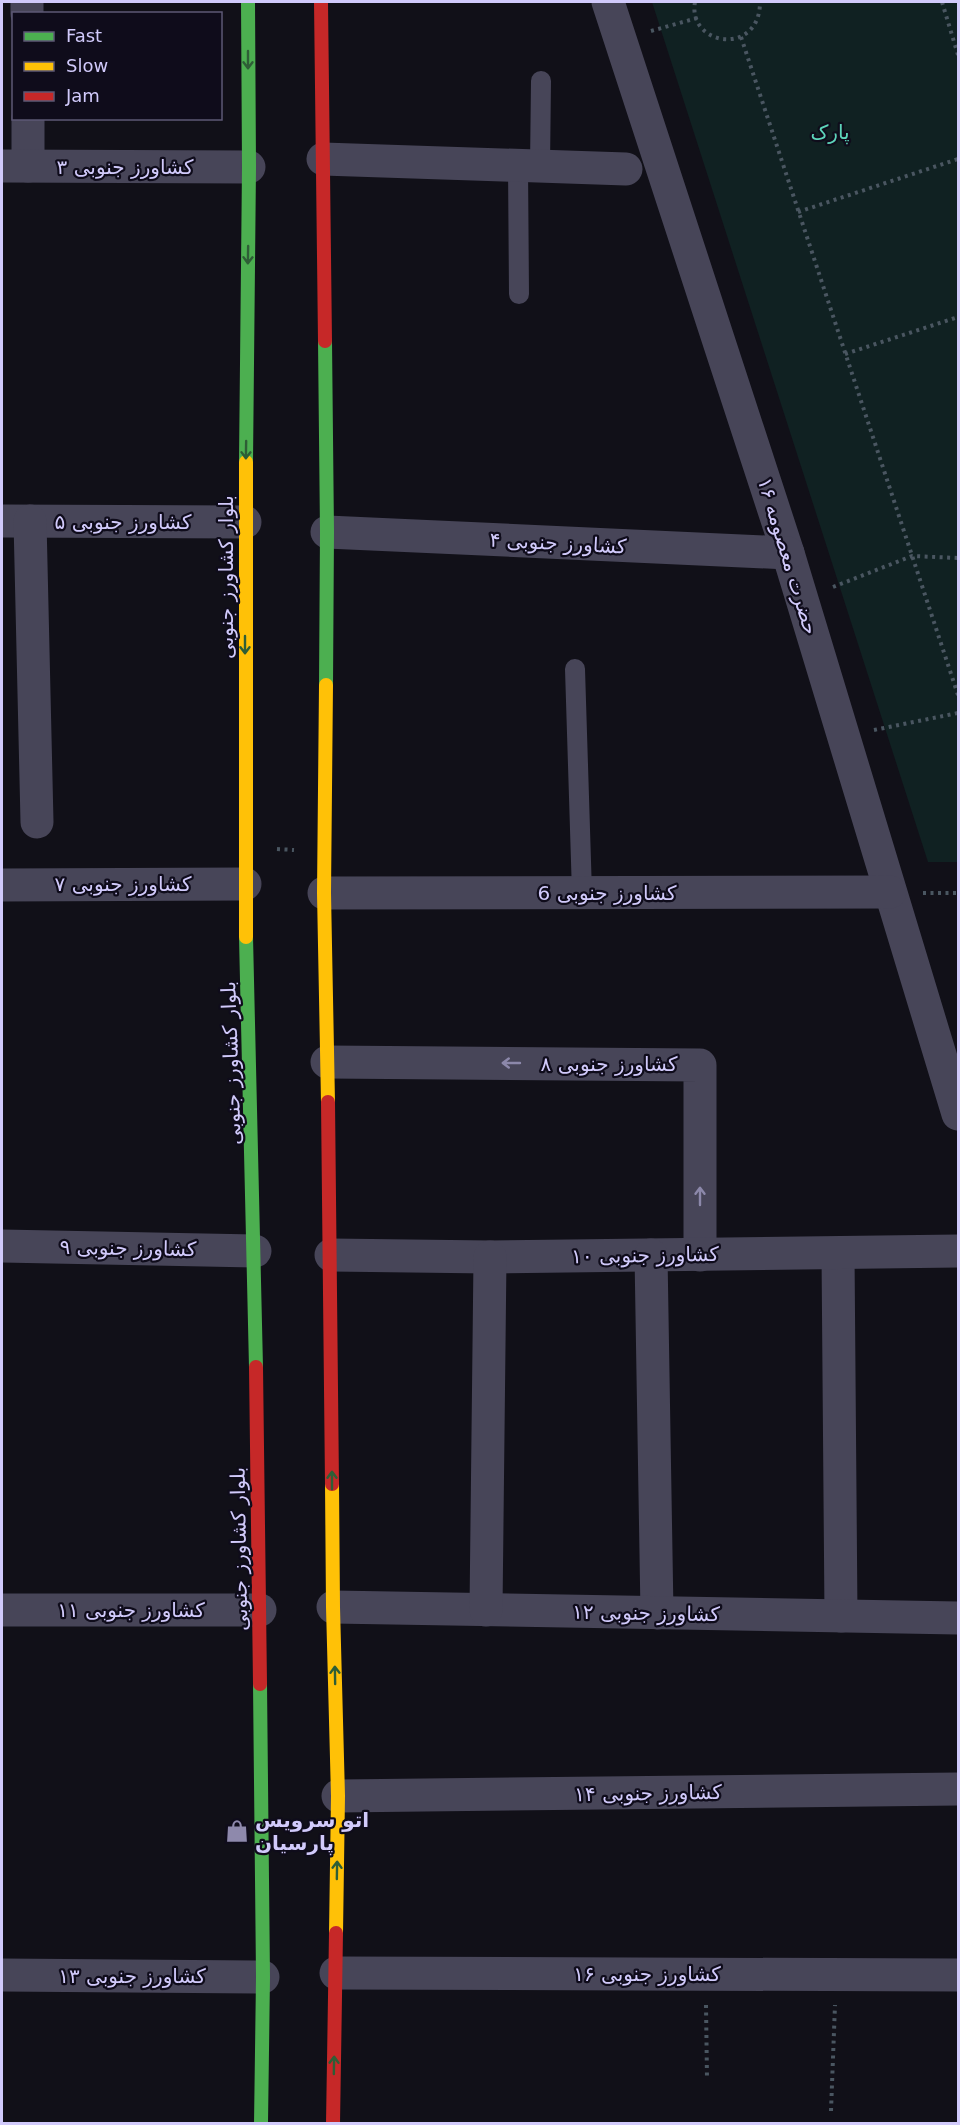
<svg xmlns="http://www.w3.org/2000/svg" width="960" height="2125" font-family="'DejaVu Sans','Noto Sans Arabic',sans-serif">
	<style>
		.green { fill: #102122 }
		.lines { fill: none; stroke-linecap: round; stroke-linejoin: round }
		.path { stroke: #4a5661; stroke-width: 4; stroke-dasharray: 3 4.5; stroke-linecap: butt }
		.lane { stroke: #474558; stroke-width: 20 }
		.street { stroke: #474558; stroke-width: 33 }
		.fast { stroke: #4caf50; stroke-width: 14 }
		.slow { stroke: #ffc107; stroke-width: 14 }
		.jam { stroke: #c62828; stroke-width: 14 }
		.oneway { stroke: #2e5e36 }
		.oneway2 { stroke: #8c88aa }
		.labels { text-anchor: middle; dominant-baseline: central; stroke-width: 4.5; stroke-linejoin: round; paint-order: stroke }
		.park-label { font-size: 20px; fill: #5dd4ba; stroke: #0f0c1b }
		.street-label { font-size: 20px; fill: #d1cafb; stroke: #0f0c1b }
		.poi-label { font-size: 20px; font-weight: bold; fill: #d1cafb; stroke: #0f0c1b; text-anchor: start }
	</style>
	<rect width="100%" height="100%" fill="#111018"/>
	<polygon class="green" points="652,2 958,2 958,862 928,862"/>
	<g class="lines">
		<g class="path">
			<path d="M 695,2 C 687,46 760,57 760,2"/>
			<polyline points="942,2 958,55"/>
			<polyline points="651,31 697,18"/>
			<polyline points="741,37 958,695"/>
			<polyline points="798,212 958,159"/>
			<polyline points="845,354 958,317"/>
			<polyline points="833,587 912,556 958,558"/>
			<polyline points="874,730 958,713"/>
			<polyline points="277,849 294,850"/>
			<polyline points="923,893 958,893"/>
			<polyline points="706,2005 707,2078"/>
			<polyline points="831,2111 835,2005"/>
		</g>
		<g class="lane">
			<polyline points="518,166 519,294"/>
			<polyline points="540,166 541,81"/>
			<polyline points="575,669 582,893"/>
		</g>
		<g class="street">
			<polyline points="27,2 27,14"/>
			<polyline points="608,2 788,553 958,1114"/>
			<polyline points="28,118 28,166"/>
			<polyline points="323,159 626,169"/>
			<polyline points="2,166 249,167"/>
			<polyline points="2,521 245,522"/>
			<polyline points="30,521 37,822"/>
			<polyline points="327,532 788,553"/>
			<polyline points="2,885 245,884"/>
			<polyline points="324,893 890,892"/>
			<polyline points="327,1062 700,1065 700,1255"/>
			<polyline points="2,1246 255,1251"/>
			<polyline points="838,1253 841,1616"/>
			<polyline points="331,1255 490,1257 958,1251"/>
			<polyline points="651,1255 657,1613"/>
			<polyline points="333,1607 958,1618"/>
			<polyline points="2,1610 260,1610"/>
			<polyline points="486,1610 490,1257"/>
			<polyline points="338,1796 958,1789"/>
			<polyline points="336,1973 958,1975"/>
			<polyline points="2,1975 263,1977"/>
		</g>
		<g class="fast">
			<polyline points="325,341 327,532 326,685"/>
			<polyline points="246,462 249,167 248,2"/>
			<polyline points="246,937 256,1367"/>
			<polyline points="260,1684 263,1977 261,2124"/>
		</g>
		<g class="slow">
			<polyline points="246,462 246,937"/>
			<polyline points="326,685 324,893 328,1102"/>
			<polyline points="332,1484 333,1607 338,1796 336,1933"/>
		</g>
		<g class="jam">
			<polyline points="321,2 325,341"/>
			<polyline points="328,1102 332,1484"/>
			<polyline points="256,1367 260,1684"/>
			<polyline points="333,2124 336,1933"/>
		</g>
	</g>
	<defs><path id="oneway-shaft" d="M-6 0H5M1.5-3L5.5 0L1.5 3" fill="none" stroke-width="1.6" stroke-linecap="round" stroke-linejoin="round" transform="scale(1.5)"/></defs>
	<g class="oneway">
		<use href="#oneway-shaft" transform="translate(248 60) rotate(90)"/>
		<use href="#oneway-shaft" transform="translate(248 255) rotate(91)"/>
		<use href="#oneway-shaft" transform="translate(246 450) rotate(91)"/>
		<use href="#oneway-shaft" transform="translate(245 645) rotate(90)"/>
		<use href="#oneway-shaft" transform="translate(332 1480) rotate(-90)"/>
		<use href="#oneway-shaft" transform="translate(335 1675) rotate(-91)"/>
		<use href="#oneway-shaft" transform="translate(337 1870) rotate(-89)"/>
		<use href="#oneway-shaft" transform="translate(334 2065) rotate(-89)"/>
	</g>
	<g class="oneway2">
		<use href="#oneway-shaft" transform="translate(511 1063) rotate(-180)"/>
		<use href="#oneway-shaft" transform="translate(700 1196) rotate(-90)"/>
	</g>
	<defs>
		<g id="shop-bare" transform="scale(1.8)"><path d="M-5-2.5h2.3a2.7 3.5 0 0 1 5.4 0H5L5.5 6h-11ZM-1.5-2.5h3a1.5 2.3 0 0 0-3 0Z" fill="#8e89ac" stroke="#0f0c1b" stroke-width="2.5" paint-order="stroke"/></g>
	</defs>
	<g fill-rule="evenodd">
		<use href="#shop-bare" x="237" y="1831"/>
	</g>
	<g class="labels">
		<g class="park-label">
			<text x="830" y="132">پارک</text>
		</g>
		<g class="street-label">
			<text x="125" y="167">کشاورز جنوبی ۳</text>
			<text x="123" y="522">کشاورز جنوبی ۵</text>
			<text transform="translate(558 543) rotate(3)">کشاورز جنوبی ۴</text>
			<text transform="translate(788 556) rotate(73)">حضرت معصومه ۱۶</text>
			<text transform="translate(226 577) rotate(-90)">بلوار کشاورز جنوبی</text>
			<text x="123" y="884">کشاورز جنوبی ۷</text>
			<text x="607" y="893">کشاورز جنوبی 6</text>
			<text transform="translate(231 1063) rotate(-92)">بلوار کشاورز جنوبی</text>
			<text x="609" y="1064">کشاورز جنوبی ۸</text>
			<text transform="translate(128 1248) rotate(1)">کشاورز جنوبی ۹</text>
			<text transform="translate(645 1255) rotate(-1)">کشاورز جنوبی ۱۰</text>
			<text transform="translate(239 1549) rotate(-91)">بلوار کشاورز جنوبی</text>
			<text x="131" y="1610">کشاورز جنوبی ۱۱</text>
			<text transform="translate(646 1613) rotate(1)">کشاورز جنوبی ۱۲</text>
			<text transform="translate(648 1793) rotate(-1)">کشاورز جنوبی ۱۴</text>
			<text x="647" y="1974">کشاورز جنوبی ۱۶</text>
			<text x="132" y="1976">کشاورز جنوبی ۱۳</text>
		</g>
		<g class="poi-label">
			<text x="255" y="1820">اتو سرویس<tspan x="255" dy="23">پارسیان</tspan></text>
		</g>
	</g>
	<rect width="960" height="2125" fill="none" stroke="#d1cafb" stroke-width="6"/>
	<rect x="12" y="12" width="210" height="108" fill="#0f0c1b" stroke="#5d5875" stroke-width="1.5"/>
	<rect x="24" y="32" width="30" height="9" fill="#4caf50" stroke="#5d5875" stroke-width="1.5"/>
	<text x="66" y="42" font-size="18" fill="#d1cafb">Fast</text>
	<rect x="24" y="62" width="30" height="9" fill="#ffc107" stroke="#5d5875" stroke-width="1.5"/>
	<text x="66" y="72" font-size="18" fill="#d1cafb">Slow</text>
	<rect x="24" y="92" width="30" height="9" fill="#c62828" stroke="#5d5875" stroke-width="1.5"/>
	<text x="66" y="102" font-size="18" fill="#d1cafb">Jam</text>
</svg>
